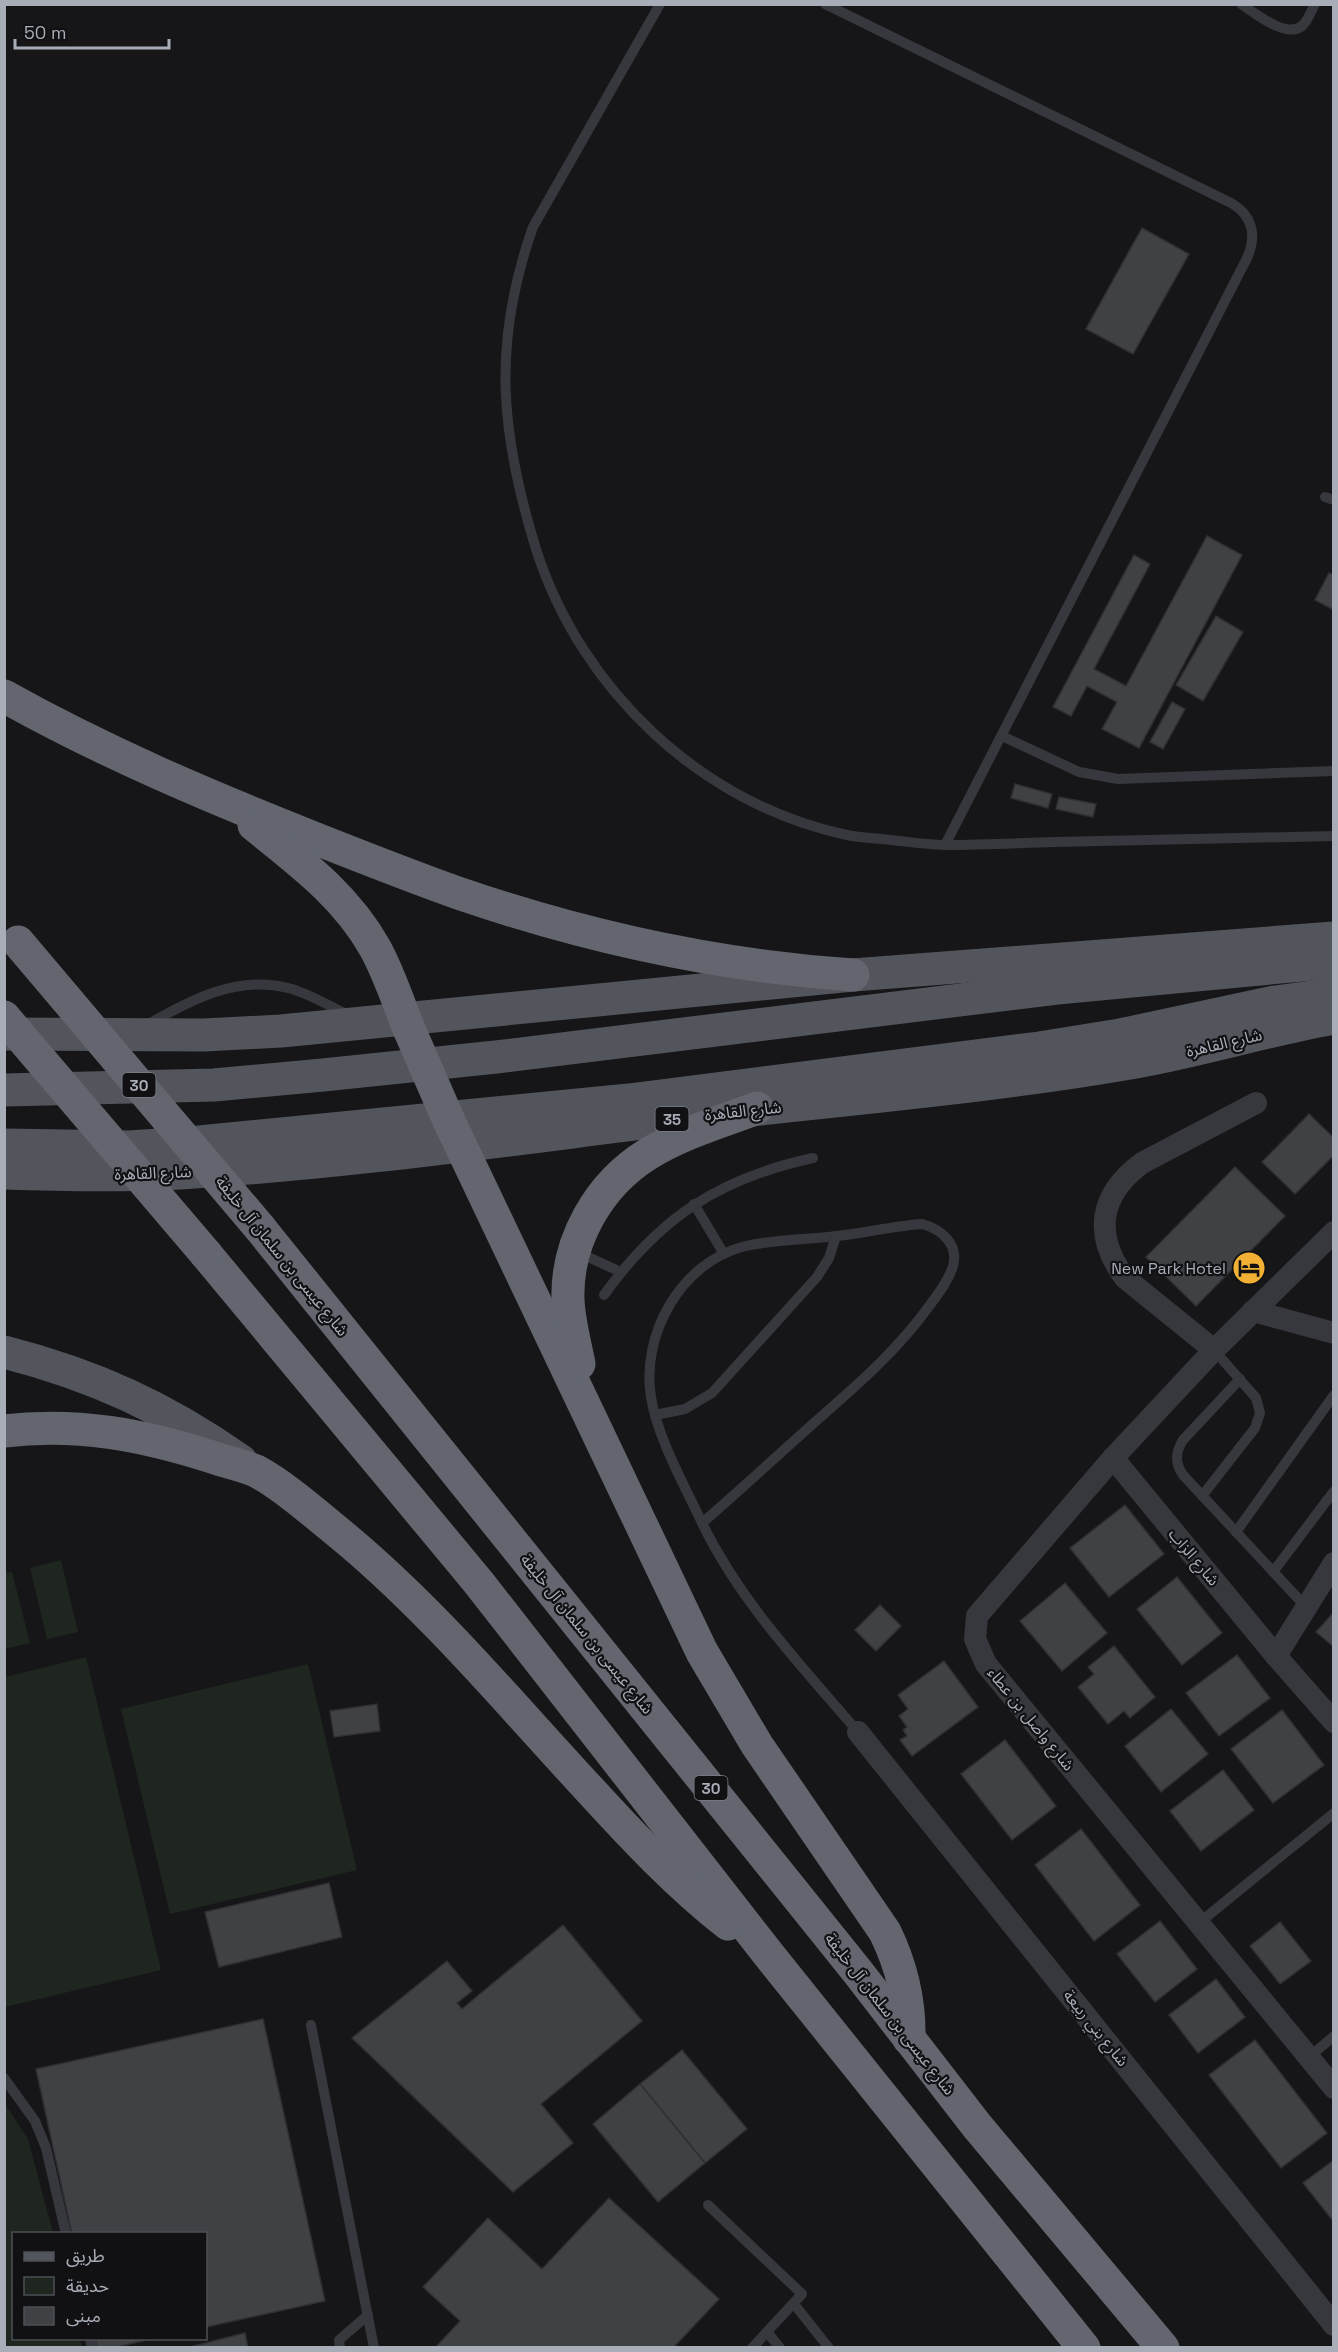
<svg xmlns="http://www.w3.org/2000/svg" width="1338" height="2352" font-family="'Space Grotesk','Noto Sans Arabic',sans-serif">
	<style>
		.green { fill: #1e261f }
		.building { fill: #404145; stroke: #303034; stroke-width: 1.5 }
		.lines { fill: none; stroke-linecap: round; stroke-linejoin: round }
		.lane { stroke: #37383d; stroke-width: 10 }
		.street { stroke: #37383d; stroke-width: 22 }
		.primary { stroke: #53555c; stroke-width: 33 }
		.highway { stroke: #63666e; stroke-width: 33 }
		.highway-bridge { stroke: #63666e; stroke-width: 33 }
		.labels { text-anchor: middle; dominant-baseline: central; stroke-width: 4.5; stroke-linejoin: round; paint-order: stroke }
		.shield { fill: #111113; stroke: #7b7e86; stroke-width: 1.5 }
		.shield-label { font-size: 15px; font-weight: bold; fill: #a8adb8 }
		.street-label { font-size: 16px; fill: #a8adb8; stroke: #111113 }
		.poi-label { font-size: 16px; fill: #a8adb8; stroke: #111113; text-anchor: end }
	</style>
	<rect width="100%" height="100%" fill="#161618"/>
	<g class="green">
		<polygon points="61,1560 78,1632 47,1639 30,1568"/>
		<polygon points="12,1572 30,1643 5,1649 5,1573"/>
		<polygon points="86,1657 161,1970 5,2007 5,1677"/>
		<polygon points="308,1664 357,1870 170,1914 121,1709"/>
		<polygon points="5,2104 28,2139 53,2233 14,2234 14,2338 80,2339 82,2347 5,2347"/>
	</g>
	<g class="building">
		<polygon points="1142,228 1189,254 1133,354 1086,329"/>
		<polygon points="1207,536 1242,555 1139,748 1102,729 1117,702 1087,686 1071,716 1053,707 1134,555 1150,564 1094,669 1126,686"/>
		<polygon points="1329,573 1334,575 1334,610 1315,600"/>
		<polygon points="1216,616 1243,632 1203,701 1176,685"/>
		<polygon points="1172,702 1185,709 1163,749 1150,742"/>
		<polygon points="1015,784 1052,794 1048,808 1011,798"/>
		<polygon points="1059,797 1096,804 1093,817 1056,809"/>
		<polygon points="1309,1114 1334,1138 1334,1155 1295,1194 1262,1162"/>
		<polygon points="1235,1167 1285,1216 1196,1306 1146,1257"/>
		<polygon points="1125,1505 1164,1554 1109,1597 1070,1548"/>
		<polygon points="1177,1577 1222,1633 1182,1665 1137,1609"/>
		<polygon points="1065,1583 1107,1633 1062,1671 1020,1621"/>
		<polygon points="880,1605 901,1626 876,1651 855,1630"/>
		<polygon points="1334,1612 1334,1647 1316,1632"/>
		<polygon points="1114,1646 1155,1697 1130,1718 1124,1711 1108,1724 1078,1687 1094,1674 1088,1667"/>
		<polygon points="1237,1655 1270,1698 1219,1736 1186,1693"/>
		<polygon points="944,1661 978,1707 912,1756 900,1740 907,1736 903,1730 907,1727 899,1716 908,1709 898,1695"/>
		<polygon points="377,1704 380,1731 334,1737 330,1711"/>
		<polygon points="1171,1709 1208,1754 1161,1792 1125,1746"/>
		<polygon points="1282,1710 1324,1765 1273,1803 1231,1749"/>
		<polygon points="1005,1740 1056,1806 1012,1840 961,1774"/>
		<polygon points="1223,1770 1254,1810 1201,1851 1170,1811"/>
		<polygon points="1081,1829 1140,1905 1094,1941 1035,1865"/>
		<polygon points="329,1883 342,1937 219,1967 205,1912"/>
		<polygon points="1160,1921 1197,1969 1155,2002 1117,1954"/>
		<polygon points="1280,1922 1311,1961 1280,1984 1250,1946"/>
		<polygon points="563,1925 642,2021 541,2104 573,2143 513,2192 352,2038 447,1961 472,1991 457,2003 462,2009"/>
		<polygon points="1216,1979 1245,2017 1198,2053 1169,2015"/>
		<polygon points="263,2019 325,2301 206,2327 206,2234 72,2234 36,2069"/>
		<polygon points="1255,2040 1327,2133 1281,2168 1209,2075"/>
		<polygon points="682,2050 747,2129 705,2163 640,2084"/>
		<polygon points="640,2084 705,2163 658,2202 593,2124"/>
		<polygon points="1334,2160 1334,2222 1303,2183"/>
		<polygon points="609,2198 719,2299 673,2348 435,2348 460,2321 423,2287 488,2218 542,2269"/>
		<polygon points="245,2333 248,2348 186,2348"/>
		<polygon points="95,2338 154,2338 113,2348 97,2348"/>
	</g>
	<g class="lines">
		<g class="lane">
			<path d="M 660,4 L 533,227 C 492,343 500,432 536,549 C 581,690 701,804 847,835 C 861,838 877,838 891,840 C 910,842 929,845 948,845 C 983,845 1019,843 1055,842 C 1148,840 1241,838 1334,836"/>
			<path d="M 825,4 L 1231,203 C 1254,216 1257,238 1246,260 L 945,845"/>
			<path d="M 1241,4 C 1255,13 1286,39 1302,26 C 1308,21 1311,11 1315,4"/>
			<polyline points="1325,497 1334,500"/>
			<polyline points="1002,736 1079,772 1118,779 1334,771"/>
			<path d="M 147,1025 C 190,1000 237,975 288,988 C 309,993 329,1006 348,1015"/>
			<polyline points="694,1204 724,1254"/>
			<path d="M 922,1224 C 941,1229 959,1244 953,1266 C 949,1280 938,1294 930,1305 C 897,1351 856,1386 815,1422 C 777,1456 740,1490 702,1523 C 685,1486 657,1437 651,1397 C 641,1335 680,1264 742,1247 C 773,1239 805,1240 837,1236 C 865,1233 893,1226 922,1224 Z"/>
			<polyline points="577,1252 621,1272"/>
			<path d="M 604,1295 C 660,1217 720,1178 813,1158"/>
			<path d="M 1240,1379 L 1183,1440 C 1175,1453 1175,1463 1183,1475 L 1307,1608"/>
			<polyline points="655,1415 685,1409 712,1393 817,1277 829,1258 836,1236"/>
			<polyline points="1202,1496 1255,1428 1260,1413 1256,1398 1214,1350"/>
			<path d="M 702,1523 C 741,1603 801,1665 858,1732"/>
			<polyline points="1236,1532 1334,1395"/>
			<polyline points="1273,1572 1334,1491"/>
			<polyline points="1199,1923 1334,1813"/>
			<polyline points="311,2025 374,2348"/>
			<polyline points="1308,2058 1334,2036"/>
			<polyline points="4,2078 35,2121 46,2148 66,2234"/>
			<polyline points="708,2205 802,2294 752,2348"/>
			<polyline points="794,2304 829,2348"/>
			<polyline points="767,2332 780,2348"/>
			<polyline points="90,2338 92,2348"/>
			<polyline points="340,2348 339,2340 368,2315"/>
		</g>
		<g class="street">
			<polyline points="1334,1232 1214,1350 1113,1458 977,1616 975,1639 986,1664 1334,2088"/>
			<polyline points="1253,1311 1334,1333"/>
			<path d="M 1214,1350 L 1125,1278 C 1093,1235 1099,1195 1142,1163 L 1256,1103"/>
			<polyline points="1113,1458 1276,1656 1334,1722"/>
			<polyline points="1276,1656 1334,1563"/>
			<polyline points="858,1732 1334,2325"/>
		</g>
		<g class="primary">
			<polyline points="4,1034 204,1035 281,1031 853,975 1334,938"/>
			<polyline points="4,1090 214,1085 323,1075 496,1057 1057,988 1334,962"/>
			<polyline points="4,1145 129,1147 189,1143 629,1100 1039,1048 1120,1035 1275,1002 1334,994"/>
			<path d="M 4,1173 C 63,1175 121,1176 180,1173 C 332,1164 484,1143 635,1124 C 802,1102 970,1091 1136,1062 C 1203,1050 1267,1030 1334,1018"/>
			<path d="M 4,1352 C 94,1375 166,1408 241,1461"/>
		</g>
		<g class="highway">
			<path d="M 4,696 C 104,752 208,796 314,838 C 362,857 410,876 458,893 C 586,937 718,966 853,975"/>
			<path d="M 254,825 C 300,862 346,896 375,948 C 389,973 398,1002 409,1029"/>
			<path d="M 449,1121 L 702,1652 L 757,1745 L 885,1932 C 902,1967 910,2000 909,2039"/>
			<polyline points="260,1228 857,1971 977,2126 1163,2348"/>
			<polyline points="206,1254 479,1583 769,1955 1084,2348"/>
			<path d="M 579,1364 C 575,1343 569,1322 568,1300 C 566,1242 598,1185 648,1154 C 681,1133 721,1122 757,1108"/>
			<path d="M 4,1431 C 77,1422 143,1435 212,1457 C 226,1462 242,1465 256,1471 C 285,1486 325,1522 351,1543 C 438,1617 512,1706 590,1790 C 634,1838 677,1884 728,1924"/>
		</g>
		<g class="highway-bridge">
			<polyline points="18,942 260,1228"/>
			<polyline points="4,1017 206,1254"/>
			<polyline points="409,1029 449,1121"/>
		</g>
	</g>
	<defs>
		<g id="hotel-disc" transform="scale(1.725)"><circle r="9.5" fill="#f2b134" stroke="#111113"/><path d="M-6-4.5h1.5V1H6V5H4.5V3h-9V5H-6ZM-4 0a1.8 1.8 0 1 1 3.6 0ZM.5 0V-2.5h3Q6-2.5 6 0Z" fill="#111"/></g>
	</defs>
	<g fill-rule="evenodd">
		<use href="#hotel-disc" x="1249" y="1268"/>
	</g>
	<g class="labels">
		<g class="shield">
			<rect x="122.5" y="1073" width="33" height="24" rx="4.5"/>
			<rect x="655.5" y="1107" width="33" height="24" rx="4.5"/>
			<rect x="694.5" y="1776" width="33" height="24" rx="4.5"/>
		</g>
		<g class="shield-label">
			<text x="139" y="1085">30</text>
			<text x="672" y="1119">35</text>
			<text x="711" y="1788">30</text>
		</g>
		<g class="street-label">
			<text transform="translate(1224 1043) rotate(-13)">شارع القاهرة</text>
			<text transform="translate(743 1111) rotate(-6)">شارع القاهرة</text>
			<text transform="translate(153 1173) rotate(-2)">شارع القاهرة</text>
			<text transform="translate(282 1256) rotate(51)">شارع عيسى بن سلمان آل خليفة</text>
			<text transform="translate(1194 1557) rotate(50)">شارع الزاب</text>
			<text transform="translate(587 1634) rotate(51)">شارع عيسى بن سلمان آل خليفة</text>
			<text transform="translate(1031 1719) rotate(51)">شارع واصل بن عطاء</text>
			<text transform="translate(890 2014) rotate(52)">شارع عيسى بن سلمان آل خليفة</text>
			<text transform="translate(1096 2028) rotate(51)">شارع بني ربيعة</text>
		</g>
		<g class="poi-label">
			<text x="1226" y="1268">New Park Hotel</text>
		</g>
	</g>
	<rect width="1338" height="2352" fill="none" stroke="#a8adb8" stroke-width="12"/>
	<rect x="12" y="2232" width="195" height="108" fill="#111113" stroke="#4d4f55" stroke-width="1.5"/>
	<rect x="24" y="2252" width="30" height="9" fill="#53555c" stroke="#4d4f55" stroke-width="1.5"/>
	<text x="66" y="2262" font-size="18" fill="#a8adb8">طريق</text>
	<rect x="24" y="2277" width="30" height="18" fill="#1e261f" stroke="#4d4f55" stroke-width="1.5"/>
	<text x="66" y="2292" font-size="18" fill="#a8adb8">حديقة</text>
	<rect x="24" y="2307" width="30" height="18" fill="#404145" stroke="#4d4f55" stroke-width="1.5"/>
	<text x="66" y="2322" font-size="18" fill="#a8adb8">مبنى</text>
	<path d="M15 39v9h154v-9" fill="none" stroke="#a8adb8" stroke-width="3"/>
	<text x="24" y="39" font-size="18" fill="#a8adb8" stroke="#111113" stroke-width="4.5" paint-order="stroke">50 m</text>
</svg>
